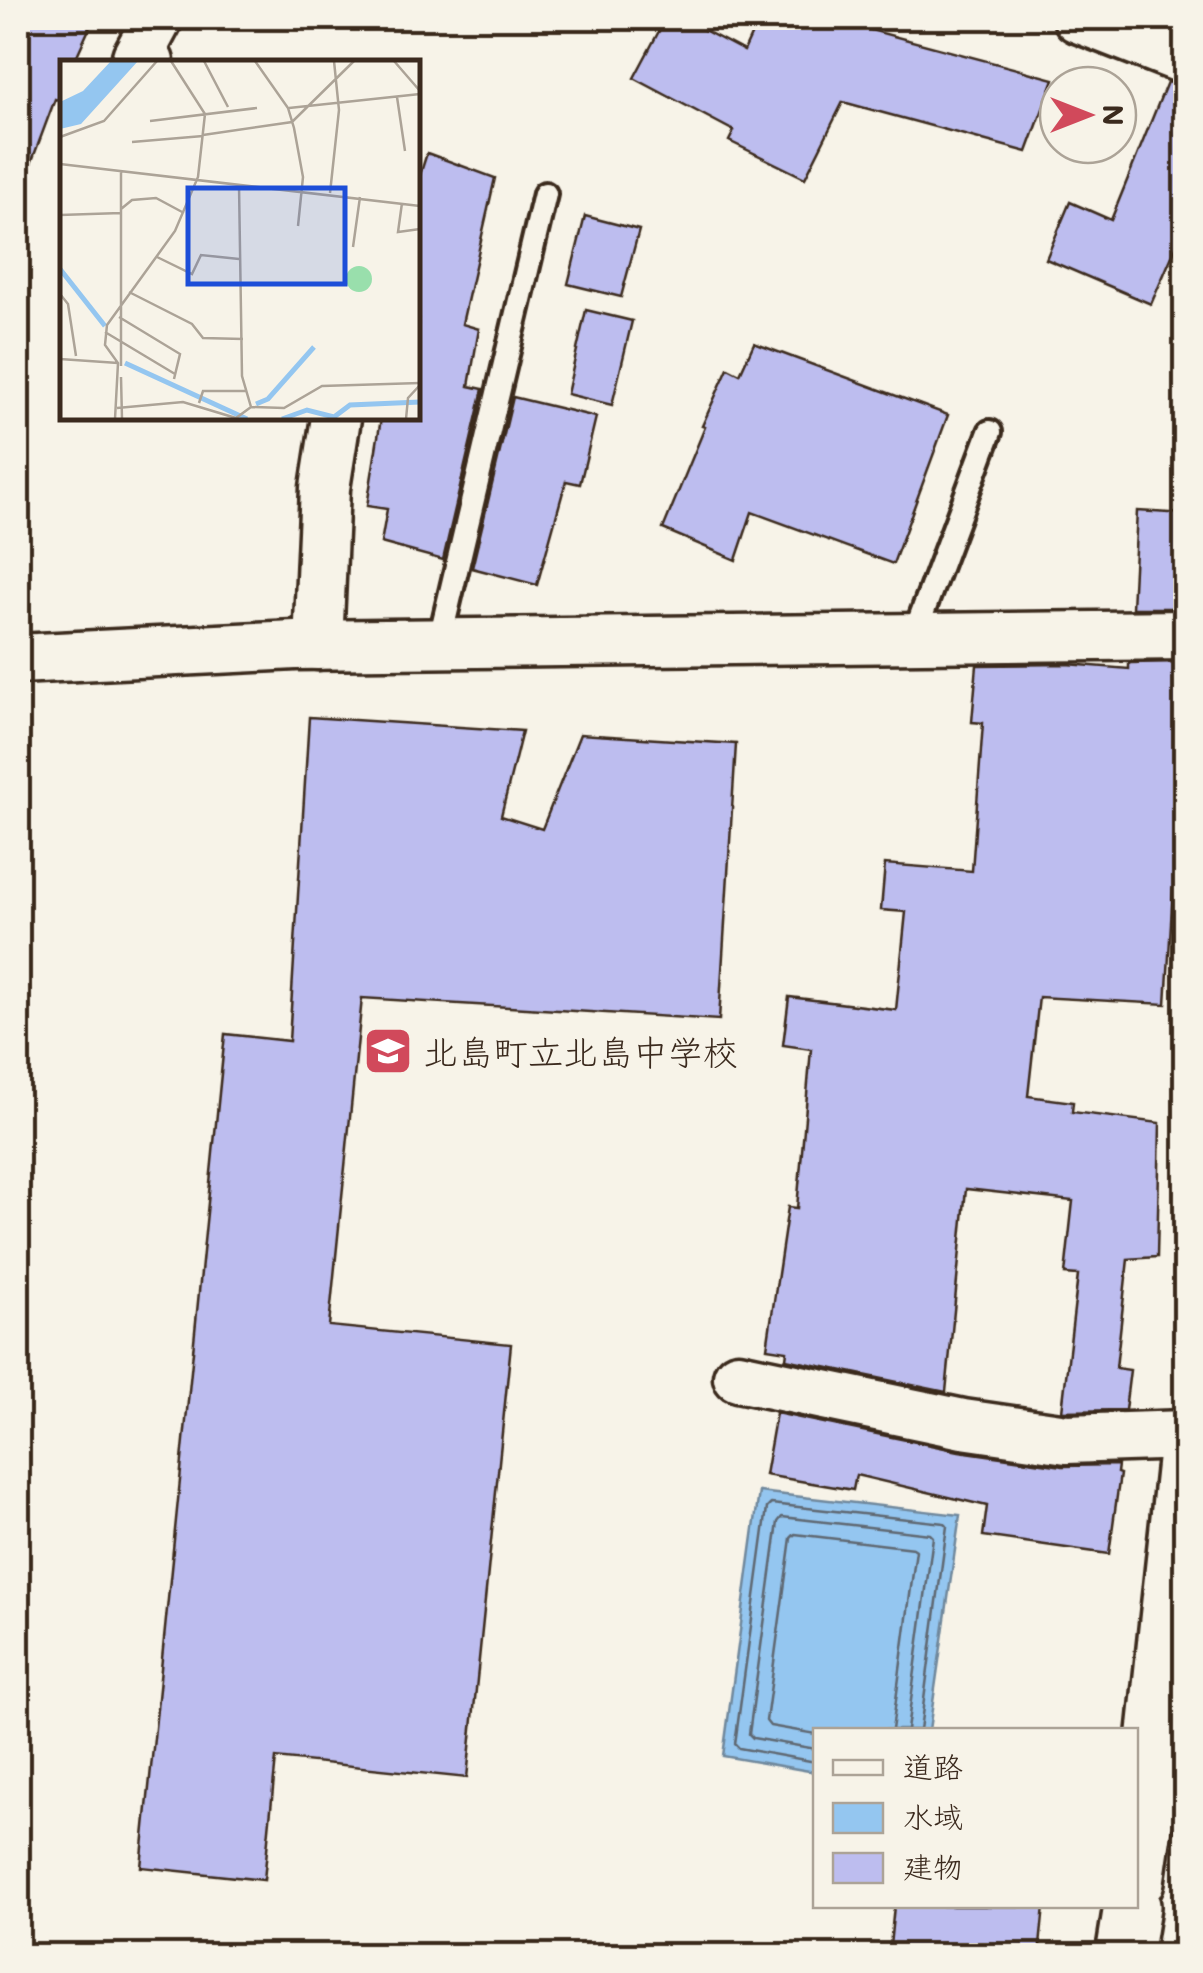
<svg xmlns="http://www.w3.org/2000/svg" width="1203" height="1973" font-family="Mali,'Klee One',sans-serif">
	<style>
		.water { fill: #94c6f0; stroke: #70889c; stroke-width: 2.5 }
		.lines { fill: none; stroke-linecap: round; stroke-linejoin: round }
		.shore { stroke: #5f6872; stroke-width: 2.5 }
		.building { fill: #bdbdef; stroke: #3b2a1e; stroke-width: 2.5 }
		.lane-casing { stroke: #3b2a1e; stroke-width: 30 }
		.street-casing { stroke: #3b2a1e; stroke-width: 55 }
		.primary-casing { stroke: #3b2a1e; stroke-width: 62 }
		.lane { stroke: #f7f3e8; stroke-width: 22 }
		.street { stroke: #f7f3e8; stroke-width: 48 }
		.primary { stroke: #f7f3e8; stroke-width: 55 }
		.labels { text-anchor: middle; dominant-baseline: central; stroke-width: 8; stroke-linejoin: round; paint-order: stroke }
		.poi-label { font-size: 35px; fill: #3b2a1e; stroke: #f7f3e8; text-anchor: start }
		.inset-river { fill: none; stroke: #94c6f0; stroke-width: 5 }
		.inset-road { fill: none; stroke: #aca397; stroke-width: 2.5 }
		.view { fill: #1d4ed8; fill-opacity: 0.15; stroke: #1d4ed8; stroke-width: 5 }
		.inset-edge { fill: none; stroke: #3b2a1e; stroke-width: 5 }
	</style>
	<rect width="100%" height="100%" fill="#f7f3e8"/>
	<filter id="ink" filterUnits="userSpaceOnUse"><feTurbulence type="fractalNoise" baseFrequency=".01" numOctaves="2"/><feDisplacementMap in="SourceGraphic" scale="20" xChannelSelector="R" yChannelSelector="G"/><feConvolveMatrix kernelMatrix="1 2 1 2 8 2 1 2 1" color-interpolation-filters="sRGB"/></filter>
	<g filter="url(#ink)">
		<polygon class="water" points="759,1492 960,1515 929,1730 816,1730 815,1772 723,1756"/>
		<g class="lines">
			<g class="shore">
				<polyline points="816,1734 770,1726 766,1721 791,1538 795,1534 913,1548 916,1550 892,1730"/>
				<polyline points="816,1749 753,1738 749,1734 778,1522 782,1517 930,1534 933,1537 907,1730"/>
				<polyline points="816,1762 739,1748 735,1744 767,1508 771,1504 944,1523 947,1526 920,1730"/>
			</g>
		</g>
		<g class="building">
			<polygon points="33,18 94,18 74,62 62,62 62,89 58,100 55,99 23,185 18,184 18,50"/>
			<polygon points="666,18 681,18 744,51 759,18 868,18 863,28 1054,79 1027,152 843,102 805,178 729,141 734,131 634,78"/>
			<polygon points="1167,82 1186,87 1186,224 1151,304 1046,259 1070,202 1111,220"/>
			<polygon points="427,153 495,178 462,324 479,329 469,386 483,389 443,560 381,543 387,509 367,506 381,418 418,418 418,181"/>
			<polygon points="585,216 639,230 621,297 568,284"/>
			<polygon points="586,310 632,321 612,405 567,394"/>
			<polygon points="754,343 948,415 893,564 752,512 736,560 663,529 705,427 702,426 728,368 740,374"/>
			<polygon points="513,397 596,417 580,484 566,481 537,585 472,568"/>
			<polygon points="1137,511 1186,514 1186,608 1132,608"/>
			<polygon points="1186,662 1186,854 1183,890 1173,890 1166,1004 1039,997 1028,1096 1073,1102 1072,1112 1160,1123 1157,1257 1128,1259 1116,1368 1130,1370 1125,1410 1062,1411 1078,1275 1065,1274 1073,1201 966,1189 946,1392 786,1359 787,1351 767,1348 788,1207 797,1208 811,1049 783,1045 789,997 896,1010 906,912 881,910 885,864 972,871 983,723 972,722 977,665 1067,664 1129,669 1129,663"/>
			<polygon points="309,717 522,731 501,816 542,829 580,734 736,744 719,1020 362,998 329,1326 511,1344 467,1778 276,1758 264,1880 141,1867 225,1034 289,1041"/>
			<polygon points="776,1413 959,1451 1063,1466 1118,1465 1117,1473 1120,1474 1109,1554 983,1536 987,1506 856,1475 853,1490 765,1475"/>
			<polygon points="894,1906 1044,1906 1039,1956 889,1956"/>
		</g>
		<g class="lines">
			<g class="lane-casing">
				<g id="lane">
					<polyline points="913,638 990,432"/>
					<polyline points="439,643 545,194"/>
				</g>
			</g>
			<g class="street-casing">
				<g id="street">
					<polyline points="1078,18 1186,60"/>
					<polyline points="149,62 137,57 158,18"/>
					<polyline points="318,645 325,488 336,418"/>
					<polyline points="18,659 295,645 1186,635"/>
					<polyline points="738,1377 963,1424 1067,1439 1186,1435"/>
				</g>
			</g>
			<g class="primary-casing">
				<g id="primary">
					<polyline points="1136,1881 1151,1779 1186,1452"/>
					<polyline points="1124,1956 1132,1906"/>
				</g>
			</g>
			<use href="#lane" class="lane"/>
			<use href="#street" class="street"/>
			<use href="#primary" class="primary"/>
		</g>
	</g>
	<defs>
		<g id="school-square" transform="scale(2.5)"><rect x="-9" y="-9" width="18" height="18" rx="4" fill="#d1495b" stroke="#f7f3e8"/><path d="M0-5L7-2L0 1L-7-2ZM-4 1L0 2.5L4 1V4Q0 6-4 4Z" fill="#fff"/></g>
	</defs>
	<g fill-rule="evenodd">
		<use href="#school-square" x="388" y="1051"/>
	</g>
	<g class="labels">
		<g class="poi-label">
			<text x="423" y="1051">北島町立北島中学校</text>
		</g>
	</g>
	<g transform="translate(60 60)">
		<rect width="360" height="360" fill="#f7f3e8"/>
		<path d="M286 219a13 13 0 1 1 26 0a13 13 0 1 1-26 0Z" fill="#99dfac"/>
		<path d="M 51,1 L 78,1 L 21,64 L 0,69 L 0,42 L 23,31 Z" fill="#94c6f0"/>
		<path class="inset-river" d="M 0,209 L 45,266M 65,303 L 187,359M 196,344 L 208,339 L 254,287M 222,359 L 247,350 L 274,357 L 290,345 L 360,342"/>
		<path class="inset-road" d="M 144,1 L 168,47M 195,1 L 228,48 L 234,68 L 243,117 L 238,166M 334,1 L 360,31M 337,37 L 345,91M 229,48 L 360,34M 90,61 L 197,48M 143,75 L 232,62 L 294,1M 0,77 L 44,61 L 97,1M 72,82 L 143,76M 0,104 L 360,146M 179,125 L 182,316 L 191,347M 270,133 L 279,50 L 274,1M 342,143 L 338,172 L 360,169M 61,149 L 72,140 L 96,138 L 124,153M 0,155 L 61,153M 293,187 L 300,137M 97,197 L 132,214 L 141,195 L 179,199M 69,232 L 132,264 L 143,278 L 183,279M 0,234 L 8,244 L 16,296M 59,257 L 120,294 L 114,319M 45,272 L 115,314M 0,299 L 58,303M 61,306 L 61,110M 61,317 L 62,359M 139,343 L 143,331 L 186,331M 57,348 L 123,342 L 176,358 L 191,347 L 224,348 L 262,326 L 360,323M 55,359 L 58,303 L 45,285 L 47,265 L 115,171 L 138,117 L 145,54 L 111,1M 346,359 L 348,338 L 360,325"/>
		<path class="view" d="M 128,128 L 285,128 L 285,224 L 128,224 Z"/>
		<rect width="360" height="360" class="inset-edge"/>
	</g>
	<rect width="1203" height="1973" fill="none" stroke="#f7f3e8" stroke-width="60"/>
	<rect x="30" y="30" width="1143" height="1913" fill="none" stroke="#3b2a1e" stroke-width="4" filter="url(#ink)"/>
	<rect x="813" y="1728" width="325" height="180" fill="#f7f3e8" stroke="#aca397" stroke-width="2.5"/>
	<rect x="833" y="1760" width="50" height="15" fill="#f7f3e8" stroke="#aca397" stroke-width="2.5"/>
	<text x="903" y="1778" font-size="30" fill="#3b2a1e">道路</text>
	<rect x="833" y="1803" width="50" height="30" fill="#94c6f0" stroke="#aca397" stroke-width="2.5"/>
	<text x="903" y="1828" font-size="30" fill="#3b2a1e">水域</text>
	<rect x="833" y="1853" width="50" height="30" fill="#bdbdef" stroke="#aca397" stroke-width="2.5"/>
	<text x="903" y="1878" font-size="30" fill="#3b2a1e">建物</text>
	<g transform="translate(1088 115) rotate(90)"><circle r="48" fill="#f7f3e8" stroke="#aca397" stroke-width="2.5"/>
	<path d="M0-8L18 38L0 25L-18 38Z" fill="#d1495b"/>
	<text y="-15" font-size="28" font-weight="bold" text-anchor="middle" fill="#3b2a1e">N</text>
	</g>
</svg>
